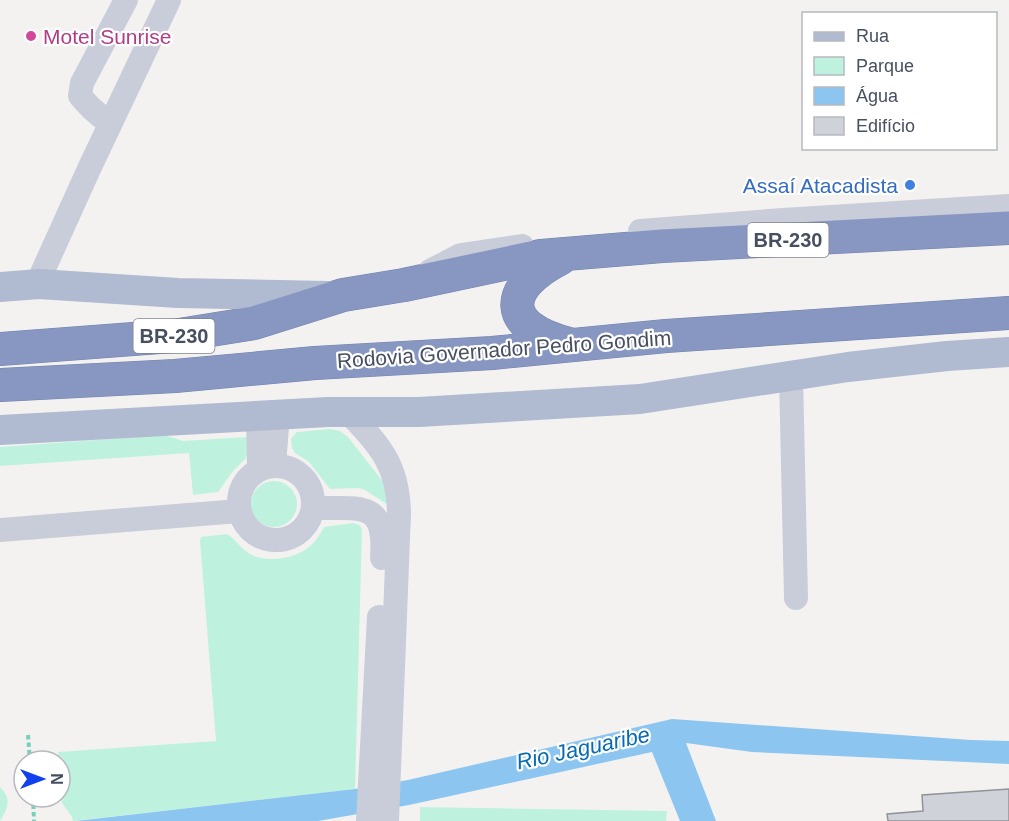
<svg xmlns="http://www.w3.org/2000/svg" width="1009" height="821" font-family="Arial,sans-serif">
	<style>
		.green { fill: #bff2de }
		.water { fill: #8bc5f0 }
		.building { fill: #d0d2d9; stroke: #929398; stroke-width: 1.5 }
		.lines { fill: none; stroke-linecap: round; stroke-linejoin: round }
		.highway-casing { stroke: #7282ad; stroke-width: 34 }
		.path { stroke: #75d2b8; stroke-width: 4; stroke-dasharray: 4.5 3; stroke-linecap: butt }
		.minor { stroke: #c8cdd9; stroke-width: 24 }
		.major { stroke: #b0bad1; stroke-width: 30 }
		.highway { stroke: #8797c2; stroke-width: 33 }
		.hotel-dot { fill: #d1479c; stroke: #fff; stroke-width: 2 }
		.shop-dot { fill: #3f7fe0; stroke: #fff; stroke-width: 2 }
		.labels { text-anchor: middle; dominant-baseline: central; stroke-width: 4.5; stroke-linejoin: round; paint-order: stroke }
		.shield { fill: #fff; stroke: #7f8490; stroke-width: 1.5 }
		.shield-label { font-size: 20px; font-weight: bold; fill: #484f60 }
		.hotel-label { font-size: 21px; fill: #b23c85; stroke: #fff; text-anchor: start }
		.shop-label { font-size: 21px; fill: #366cbe; stroke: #fff; text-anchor: end }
		.street-label { font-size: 21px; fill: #484f60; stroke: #fff }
		.water-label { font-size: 22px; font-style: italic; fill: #066ab5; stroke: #fff }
	</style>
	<rect width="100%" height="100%" fill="#f4f2f1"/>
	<g class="green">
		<polygon points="330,429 340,431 348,437 388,488 391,507 365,490 358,488 330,489 309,462 295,453 292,448 291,439 297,432"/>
		<polygon points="164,435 183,441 247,437 247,455 245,459 233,471 218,492 193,495 189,453 0,466 0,447"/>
		<circle cx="274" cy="504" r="23"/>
		<path d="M 353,523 L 359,525 L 362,529 L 355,789 L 73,821 C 71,810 59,806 61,794 C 62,787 68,781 69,775 L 59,761 L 58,752 L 216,741 L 200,541 L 201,537 L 227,534 C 236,539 241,550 252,555 C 268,563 298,558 310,546 C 317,540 320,534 324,527 Z"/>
		<path d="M 0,787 C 12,799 8,808 0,821 Z"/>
		<polygon points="420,807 667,811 666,821 420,821"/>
	</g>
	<polygon class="water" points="672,719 971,740 1009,741 1009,764 752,752 686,743 716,821 680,821 652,752 409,805 318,821 76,821 355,789 408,780"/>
	<polygon class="building" points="1009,789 1009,821 888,821 887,814 923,811 922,795"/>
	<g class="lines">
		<g class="highway-casing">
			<g id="highway">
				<path d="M 561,258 C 502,288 501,327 569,344"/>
				<polyline points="0,349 173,336 254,323 343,295 404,285 541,256 662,246 1009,228"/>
				<polyline points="0,385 175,376 315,363 492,353 666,336 1009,313"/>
			</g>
		</g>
		<g class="path">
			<polyline points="28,735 30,761"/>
			<polyline points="33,797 34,821"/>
		</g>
		<g class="minor">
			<polyline points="110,124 91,108 80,96 82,83 126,0"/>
			<polyline points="640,231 783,220 1009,206"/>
			<polyline points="430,271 461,255 522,246"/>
			<polyline points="37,284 89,169 169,0"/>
			<polyline points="791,375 796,598"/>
			<path d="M 347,411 C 380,446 398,464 399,513 L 387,821"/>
			<polyline points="258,415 259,469"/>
			<polyline points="274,465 278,414"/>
			<circle cx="276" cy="503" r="37"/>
			<path d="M 314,508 C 360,509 386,499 382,558"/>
			<polyline points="0,530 239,511"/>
			<polyline points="368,821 379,617"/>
		</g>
		<g class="major">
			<polyline points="0,287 39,284 178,293 328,296"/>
			<polyline points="0,430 328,412 419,412 640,399 848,367 947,356 1009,352"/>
		</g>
		<use href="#highway" class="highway"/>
	</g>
	<circle class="hotel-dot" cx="31" cy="36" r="6"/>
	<circle class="shop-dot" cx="910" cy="185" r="6"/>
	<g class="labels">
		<g class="shield">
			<rect x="747.5" y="223" width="81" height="34" rx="4.5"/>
			<rect x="133.5" y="319" width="81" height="34" rx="4.5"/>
		</g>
		<g class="shield-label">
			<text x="788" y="240">BR-230</text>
			<text x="174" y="336">BR-230</text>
		</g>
		<g class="hotel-label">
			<text x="43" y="36">Motel Sunrise</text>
		</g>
		<g class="shop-label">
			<text x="898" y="185">Assaí Atacadista</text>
		</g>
		<g class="street-label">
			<text transform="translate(504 349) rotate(-4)">Rodovia Governador Pedro Gondim</text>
		</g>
		<g class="water-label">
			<text transform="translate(583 748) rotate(-12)">Rio Jaguaribe</text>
		</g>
	</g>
	<rect x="802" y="12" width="195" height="138" fill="#ffffff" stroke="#b6b9bf" stroke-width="1.5"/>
	<rect x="814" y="32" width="30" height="9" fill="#b0bad1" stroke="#b6b9bf" stroke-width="1.5"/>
	<text x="856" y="42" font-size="18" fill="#484f60">Rua</text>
	<rect x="814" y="57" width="30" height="18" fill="#bff2de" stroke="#b6b9bf" stroke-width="1.5"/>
	<text x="856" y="72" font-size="18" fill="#484f60">Parque</text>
	<rect x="814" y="87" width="30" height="18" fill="#8bc5f0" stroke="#b6b9bf" stroke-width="1.5"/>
	<text x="856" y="102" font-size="18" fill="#484f60">Água</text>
	<rect x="814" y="117" width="30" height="18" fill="#d0d2d9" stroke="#b6b9bf" stroke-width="1.5"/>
	<text x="856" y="132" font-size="18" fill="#484f60">Edifício</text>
	<g transform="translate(42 779) rotate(90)"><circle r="28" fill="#ffffff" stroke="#b6b9bf" stroke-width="1.5"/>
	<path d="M0-4.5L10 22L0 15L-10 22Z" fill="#1141ee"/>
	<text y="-9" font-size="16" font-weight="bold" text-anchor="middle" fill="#484f60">N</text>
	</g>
</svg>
